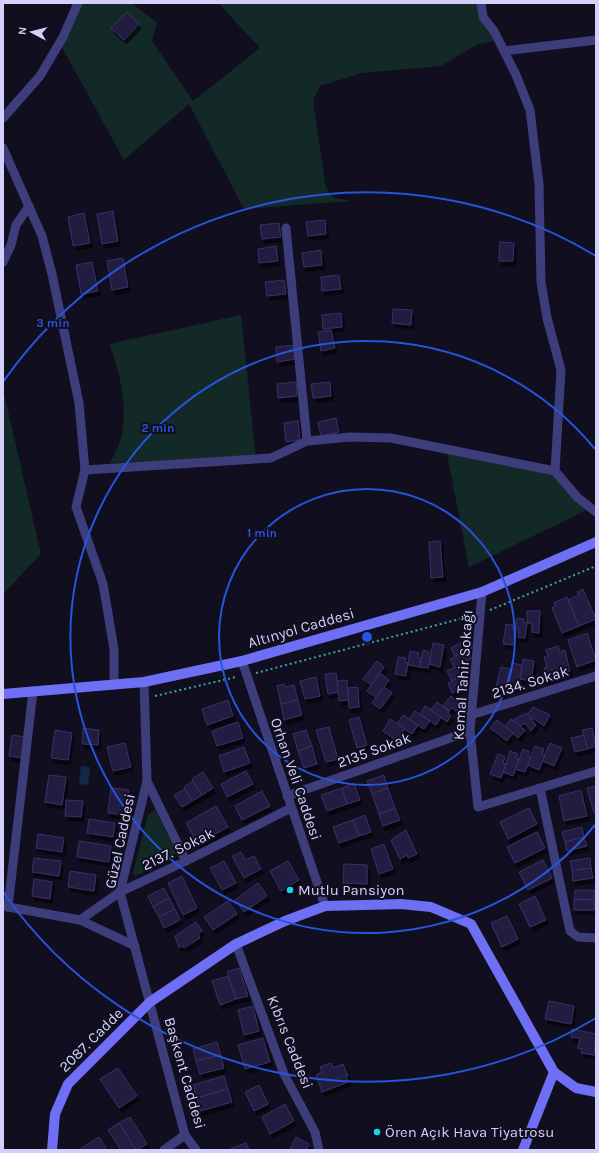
<svg xmlns="http://www.w3.org/2000/svg" width="599" height="1153" font-family="Karla,sans-serif">
	<style>
		.green { fill: #122928 }
		.water { fill: #122845 }
		.building { fill: #221c3f; stroke: #393069; filter: url(#shadow) }
		.lines { fill: none; stroke-linecap: round; stroke-linejoin: round }
		.path { stroke: #37a99f; stroke-width: 2; stroke-dasharray: 2 3; stroke-linecap: butt }
		.street { stroke: #3d3d7b; stroke-width: 9 }
		.secondary { stroke: #6e6ff5; stroke-width: 10 }
		.ring { fill: none; stroke: #2654da; stroke-width: 2 }
		.poi-dot { fill: #11d8e7; stroke: #110e20; stroke-width: 1.5 }
		.labels { text-anchor: middle; dominant-baseline: central; stroke-width: 4; stroke-linejoin: round; paint-order: stroke }
		.street-label { font-size: 15px; fill: #d4d0fc; stroke: #110e20 }
		.poi-label { font-size: 15px; fill: #d4d0fc; stroke: #110e20; text-anchor: start }
		.centre { fill: #2654da; stroke: #110e20; stroke-width: 2 }
		.ring-label { font-size: 12px; text-anchor: middle; font-weight: bold; fill: #2654da; stroke: #110e20; stroke-width: 4; stroke-linejoin: round; paint-order: stroke }
	</style>
	<defs>
		<filter id="shadow"><feDropShadow dx="2.5" dy="4.5" stdDeviation="0" flood-color="#0009"/></filter>
	</defs>
	<rect width="100%" height="100%" fill="#110e20"/>
	<g class="green">
		<polygon points="78,3 132,3 157,23 152,41 193,101 260,48 218,3 481,3 498,40 478,44 441,66 362,73 320,86 313,100 326,188 334,198 352,201 244,209 189,104 124,160 59,42"/>
		<path d="M 241,315 L 256,459 L 110,463 C 114,454 121,443 122,433 C 127,404 120,370 109,344 Z"/>
		<polygon points="3,389 41,554 3,594"/>
		<polygon points="446,449 555,471 591,508 469,567"/>
		<polygon points="155,809 177,854 136,876 133,873 148,815"/>
	</g>
	<polygon class="water" points="81,766 90,767 88,785 79,784"/>
	<g class="building">
		<polygon points="127,12 139,24 124,40 111,28"/>
		<polygon points="113,211 118,241 102,244 97,214"/>
		<polygon points="84,213 90,243 73,246 68,217"/>
		<polygon points="325,220 326,234 308,236 306,222"/>
		<polygon points="279,223 281,237 262,239 260,225"/>
		<polygon points="500,242 514,243 513,261 499,261"/>
		<polygon points="276,246 278,261 259,263 258,249"/>
		<polygon points="321,250 322,265 304,267 302,253"/>
		<polygon points="123,258 128,287 112,290 107,261"/>
		<polygon points="92,262 98,291 81,294 76,265"/>
		<polygon points="339,275 341,289 322,291 321,277"/>
		<polygon points="284,280 286,294 267,296 265,282"/>
		<polygon points="393,309 412,310 411,325 392,323"/>
		<polygon points="341,313 342,327 323,329 322,315"/>
		<polygon points="331,330 335,348 321,351 318,332"/>
		<polygon points="294,345 296,359 277,362 276,347"/>
		<polygon points="296,382 297,396 278,398 277,384"/>
		<polygon points="330,382 331,396 313,398 311,384"/>
		<polygon points="336,418 339,432 321,436 318,422"/>
		<polygon points="298,421 300,440 286,442 284,423"/>
		<polygon points="440,541 443,577 431,578 429,542"/>
		<polygon points="583,589 596,619 579,626 568,600 579,595 577,592"/>
		<polygon points="567,597 579,626 562,633 552,608 555,606 554,603"/>
		<polygon points="527,611 540,611 539,633 532,632 532,623 527,623"/>
		<polygon points="517,618 524,619 523,623 527,623 525,638 518,637 519,629 516,628"/>
		<polygon points="506,624 513,625 513,630 516,630 514,645 503,644"/>
		<polygon points="587,633 596,660 577,667 568,640"/>
		<polygon points="467,639 472,648 455,657 451,648"/>
		<polygon points="433,643 444,645 440,667 429,664"/>
		<polygon points="558,646 560,652 565,650 570,671 548,679 544,668 547,667 544,657 548,656 546,650"/>
		<polygon points="423,650 429,652 428,656 431,657 428,668 420,667"/>
		<polygon points="410,651 419,653 418,657 421,658 420,667 408,665"/>
		<polygon points="467,651 471,659 455,668 450,659"/>
		<polygon points="398,657 406,658 405,662 408,663 406,676 395,674"/>
		<polygon points="523,659 534,661 531,681 520,679"/>
		<polygon points="377,661 384,667 371,685 363,679"/>
		<polygon points="465,662 470,672 452,681 447,671"/>
		<polygon points="512,663 522,665 519,686 509,684"/>
		<polygon points="501,667 510,669 505,690 496,687"/>
		<polygon points="336,673 339,692 328,694 325,674"/>
		<polygon points="380,673 389,680 376,698 367,691"/>
		<polygon points="463,675 468,685 452,693 448,683"/>
		<polygon points="316,677 320,696 305,699 300,681"/>
		<polygon points="347,680 349,700 339,701 337,681"/>
		<polygon points="284,684 286,687 294,685 298,700 281,704 277,686"/>
		<polygon points="358,687 359,707 349,708 348,688"/>
		<polygon points="384,687 392,693 380,709 372,703"/>
		<polygon points="451,696 461,705 456,711 452,708 449,711 443,706"/>
		<polygon points="228,700 233,716 207,725 202,709"/>
		<polygon points="298,700 302,715 284,720 281,704"/>
		<polygon points="437,702 449,711 448,713 451,716 447,722 431,710"/>
		<polygon points="425,706 441,717 436,725 420,714"/>
		<polygon points="533,707 550,715 544,726 533,718 532,720 527,715"/>
		<polygon points="415,711 430,721 424,729 409,719"/>
		<polygon points="526,713 536,725 531,731 525,723 520,726 513,720"/>
		<polygon points="403,715 418,725 412,734 397,724"/>
		<polygon points="359,717 367,745 357,748 349,720"/>
		<polygon points="390,719 405,729 397,741 383,731"/>
		<polygon points="511,719 525,730 518,738 505,726"/>
		<polygon points="497,720 513,733 507,741 490,728"/>
		<polygon points="238,722 243,738 217,746 212,731"/>
		<polygon points="329,727 338,759 326,762 316,730"/>
		<polygon points="83,728 99,730 98,745 82,744"/>
		<polygon points="592,728 596,746 587,749 582,730"/>
		<polygon points="55,730 72,733 68,760 51,758"/>
		<polygon points="306,730 312,746 298,751 293,734"/>
		<polygon points="12,735 26,737 23,758 9,756"/>
		<polygon points="584,735 587,749 575,752 571,738"/>
		<polygon points="125,743 131,767 113,771 107,747"/>
		<polygon points="550,743 562,748 554,766 542,761"/>
		<polygon points="312,746 317,764 304,768 298,751"/>
		<polygon points="535,746 544,749 542,754 545,755 539,770 528,765"/>
		<polygon points="244,747 250,763 224,772 219,756"/>
		<polygon points="523,749 530,752 528,756 531,757 525,772 515,769"/>
		<polygon points="510,751 518,754 516,758 519,759 513,776 503,772"/>
		<polygon points="498,754 505,757 503,763 506,764 501,778 490,774"/>
		<polygon points="246,771 253,784 227,797 221,784"/>
		<polygon points="203,772 213,788 202,795 192,779"/>
		<polygon points="49,775 66,777 62,805 45,802"/>
		<polygon points="384,775 388,788 372,794 367,781"/>
		<polygon points="193,781 202,795 192,801 184,787"/>
		<polygon points="354,783 360,800 347,804 342,788"/>
		<polygon points="596,786 596,812 594,813 587,788"/>
		<polygon points="111,788 129,790 126,815 108,813"/>
		<polygon points="342,788 347,804 327,811 321,795"/>
		<polygon points="388,788 395,808 379,814 372,794"/>
		<polygon points="185,789 192,801 182,807 174,795"/>
		<polygon points="581,790 587,816 564,821 559,796"/>
		<polygon points="262,791 270,806 242,820 235,806"/>
		<polygon points="66,800 83,801 81,817 65,816"/>
		<polygon points="216,806 228,827 198,844 186,823"/>
		<polygon points="395,808 400,820 383,826 379,814"/>
		<polygon points="529,808 537,824 508,839 500,822"/>
		<polygon points="365,815 371,832 359,836 353,820"/>
		<polygon points="89,819 115,823 113,837 87,833"/>
		<polygon points="353,820 359,836 339,843 333,827"/>
		<polygon points="582,827 584,837 565,842 562,832"/>
		<polygon points="406,830 417,854 408,858 407,855 400,859 391,840"/>
		<polygon points="537,832 545,848 515,863 507,847"/>
		<polygon points="38,834 64,838 62,852 36,848"/>
		<polygon points="584,837 587,846 567,851 565,842"/>
		<polygon points="79,841 111,846 109,862 77,857"/>
		<polygon points="384,844 393,869 379,874 371,849"/>
		<polygon points="241,852 245,860 254,856 261,869 244,878 232,856"/>
		<polygon points="34,858 61,861 59,876 32,872"/>
		<polygon points="590,858 591,868 572,871 570,861"/>
		<polygon points="543,860 552,878 528,890 519,872"/>
		<polygon points="224,861 236,883 222,890 210,868"/>
		<polygon points="288,861 299,880 281,891 270,871"/>
		<polygon points="344,864 367,865 367,884 343,883"/>
		<polygon points="591,868 593,878 573,881 572,871"/>
		<polygon points="70,871 96,875 94,891 68,887"/>
		<polygon points="182,876 197,908 183,915 168,883"/>
		<polygon points="34,879 52,882 50,899 32,896"/>
		<polygon points="258,883 267,896 244,912 235,900"/>
		<polygon points="164,888 169,898 153,907 148,896"/>
		<polygon points="575,890 594,890 594,900 574,899"/>
		<polygon points="535,896 546,920 530,927 519,904"/>
		<polygon points="169,898 175,909 159,917 153,907"/>
		<polygon points="574,899 594,900 594,910 574,910"/>
		<polygon points="228,901 237,914 213,930 204,917"/>
		<polygon points="175,909 180,920 164,928 159,917"/>
		<polygon points="507,916 518,939 502,947 491,923"/>
		<polygon points="196,922 202,931 198,934 200,938 184,948 183,945 179,948 175,936"/>
		<polygon points="239,968 248,996 236,999 227,972"/>
		<polygon points="228,976 236,999 220,1005 212,981"/>
		<polygon points="549,1001 574,1006 571,1024 545,1019"/>
		<polygon points="253,1006 259,1031 244,1035 238,1010"/>
		<polygon points="572,1029 596,1034 594,1055 581,1053 582,1049 578,1048 580,1038 571,1037"/>
		<polygon points="263,1038 270,1062 245,1069 238,1045"/>
		<polygon points="217,1042 221,1055 196,1061 193,1049"/>
		<polygon points="221,1055 224,1068 200,1074 196,1061"/>
		<polygon points="331,1063 333,1068 343,1064 348,1076 346,1076 348,1082 322,1092 316,1075 322,1072 320,1067"/>
		<polygon points="118,1068 137,1096 119,1108 100,1079"/>
		<polygon points="224,1076 228,1089 197,1098 193,1085"/>
		<polygon points="259,1085 268,1104 254,1111 245,1092"/>
		<polygon points="228,1089 232,1102 200,1111 197,1098"/>
		<polygon points="285,1104 294,1121 270,1134 262,1117"/>
		<polygon points="130,1117 147,1144 138,1150 136,1150 119,1123"/>
		<polygon points="119,1123 136,1150 121,1150 108,1130"/>
		<polygon points="99,1137 107,1150 79,1150"/>
		<polygon points="296,1137 309,1144 306,1150 290,1149"/>
		<polygon points="246,1143 249,1150 228,1150"/>
	</g>
	<g class="lines">
		<g class="path">
			<polyline points="490,610 596,566"/>
			<polyline points="256,673 471,616"/>
			<polyline points="155,696 236,677"/>
		</g>
		<g class="street">
			<polyline points="481,3 483,17 494,31 516,75 530,110 539,184 541,282 547,318 561,370 555,471 577,497 596,512"/>
			<polyline points="504,51 596,40"/>
			<polyline points="3,118 40,76 63,37 78,3"/>
			<polyline points="3,148 42,236 52,274 79,403 85,470"/>
			<polyline points="286,228 307,441"/>
			<polyline points="3,262 11,245 16,225 29,206"/>
			<polyline points="482,592 470,731 478,807 596,771"/>
			<polyline points="242,661 325,906"/>
			<polyline points="144,682 147,781 120,892 185,1135 196,1150"/>
			<polyline points="114,683 114,649 103,584 76,507 85,470 271,458 307,441 350,437 391,438 555,471"/>
			<polyline points="471,715 596,676"/>
			<polyline points="147,781 186,861"/>
			<polyline points="540,788 570,931 578,937 596,938"/>
			<polyline points="287,796 470,731"/>
			<polyline points="3,906 80,920 135,946"/>
			<polyline points="8,907 33,691"/>
			<polyline points="80,920 120,892 186,861 291,808"/>
			<polyline points="236,944 284,1074 315,1132 319,1150"/>
			<polyline points="164,1150 185,1135"/>
		</g>
		<g class="secondary">
			<polyline points="3,694 144,682 242,661 482,592 596,542"/>
			<polyline points="52,1150 55,1114 68,1084 150,1002 236,944 285,921 325,906 401,904 431,907 471,924 554,1072 576,1088 596,1092"/>
			<polyline points="523,1150 554,1072"/>
		</g>
	</g>
	<g class="ring">
		<circle cx="367" cy="637" r="148"/>
		<path d="M595 825A296 296 0 1 1 595 449"/>
		<path d="M596 1018A444 444 0 0 1 3 892M3 382A444 444 0 0 1 596 256"/>
	</g>
	<g class="poi-dot">
		<circle cx="290" cy="890" r="4"/>
		<circle cx="377" cy="1132" r="4"/>
	</g>
	<g class="labels">
		<g class="street-label">
			<text transform="translate(301 628) rotate(-16)">Altınyol Caddesi</text>
			<text transform="translate(463 675) rotate(-86)">Kemal Tahir Sokağı</text>
			<text transform="translate(530 682) rotate(-17)">2134. Sokak</text>
			<text transform="translate(374 750) rotate(-20)">2135 Sokak</text>
			<text transform="translate(296 779) rotate(71)">Orhan Veli Caddesi</text>
			<text transform="translate(120 841) rotate(-78)">Güzel Caddesi</text>
			<text transform="translate(178 849) rotate(-26)">2137. Sokak</text>
			<text transform="translate(91 1040) rotate(-45)">2087. Cadde</text>
			<text transform="translate(290 1042) rotate(68)">Kıbrıs Caddesi</text>
			<text transform="translate(185 1073) rotate(74)">Başkent Caddesi</text>
		</g>
		<g class="poi-label">
			<text x="298" y="890">Mutlu Pansiyon</text>
			<text x="385" y="1132">Ören Açık Hava Tiyatrosu</text>
		</g>
	</g>
	<circle cx="367" cy="637" r="6" class="centre"/>
	<g class="ring-label">
		<text x="53" y="327">3 min</text>
		<text x="158" y="432">2 min</text>
		<text x="262" y="537">1 min</text>
	</g>
	<rect width="599" height="1153" fill="none" stroke="#d4d0fc" stroke-width="8"/>
	<g transform="translate(32 32) rotate(277)" stroke="#110e20" stroke-width="3" paint-order="stroke">
	<path d="M0-3L7 15L0 10L-7 15Z" fill="#d4d0fc"/>
	<text y="-6" font-size="11" font-weight="bold" text-anchor="middle" fill="#d4d0fc">N</text>
	</g>
</svg>
